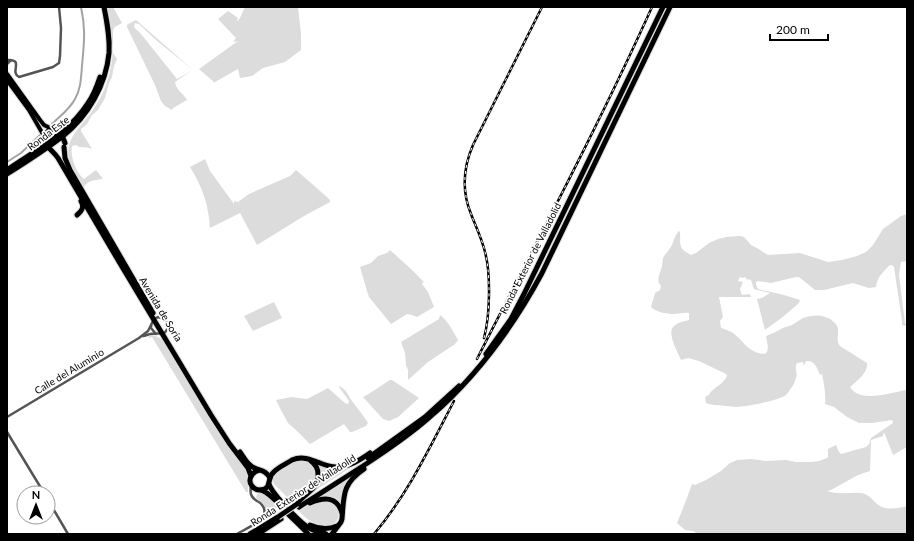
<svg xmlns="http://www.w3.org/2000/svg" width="914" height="541" font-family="Lato,sans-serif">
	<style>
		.green { fill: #dcdcdc }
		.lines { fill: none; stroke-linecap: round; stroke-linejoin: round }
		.canal { stroke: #a3a3a3; stroke-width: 2 }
		.major-casing { stroke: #dbdbdb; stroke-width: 6 }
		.highway-casing { stroke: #dbdbdb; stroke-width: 7 }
		.minor { stroke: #555; stroke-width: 2.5 }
		.major { stroke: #000; stroke-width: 4 }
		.highway { stroke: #000; stroke-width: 5 }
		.rail-casing { stroke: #000; stroke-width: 2.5 }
		.rail { stroke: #fff; stroke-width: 1; stroke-dasharray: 3; stroke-linecap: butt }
		.highway-bridge-casing { stroke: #dbdbdb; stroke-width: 7; stroke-linecap: butt }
		.highway-bridge { stroke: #000; stroke-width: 5 }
		.labels { text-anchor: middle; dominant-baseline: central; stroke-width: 3.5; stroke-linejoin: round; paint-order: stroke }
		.street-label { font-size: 10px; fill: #000; stroke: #fff }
	</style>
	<rect width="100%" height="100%" fill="#fff"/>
	<g class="green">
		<path d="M 106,7 L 113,7 L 122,23 L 115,27 L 113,30 L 113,53 L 117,59 L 114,66 L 112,77 L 109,83 L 105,98 L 98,110 L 92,115 L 87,124 L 81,129 L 81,131 L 92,149 C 87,146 81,149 76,145 L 72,146 C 70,156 76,173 84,179 L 96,170 L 103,179 C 96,180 87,180 84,187 C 80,179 73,171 70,163 C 62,140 82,126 93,110 C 98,102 103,94 106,85 C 111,71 114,55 112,40 C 111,29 108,18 106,7 Z"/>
		<polygon points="245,7 298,7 301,34 301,50 285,62 263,68 252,76 240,78 238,69 215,82 215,83 199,69 238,41 233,42 236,38 218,19 228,11 238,18 237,20 238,21 241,16"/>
		<path d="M 136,20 L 193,70 L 156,40 L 139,24 L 135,23 L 134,27 L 141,34 L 177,79 L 191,71 L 175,82 C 176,90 183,93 187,100 L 173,108 L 172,110 L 165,106 L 161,101 L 155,85 L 127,27 L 127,25 L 128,24 Z"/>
		<path d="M 205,159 L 210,171 L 234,204 L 234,201 L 238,202 L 249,194 L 290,176 L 296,170 L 327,197 L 330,200 L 330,202 L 304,216 L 257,245 L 240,213 L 210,228 C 208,202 203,189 190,167 Z"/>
		<path d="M 907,214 L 907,261 L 901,262 L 899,275 L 905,323 L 907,326 L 902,325 L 902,321 L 894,267 L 892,265 L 890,265 C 883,272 877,277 876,287 L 869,288 L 853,283 L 824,290 L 815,290 L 799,277 L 796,277 L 771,283 L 758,281 L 756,282 L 756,285 L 758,289 L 784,295 L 800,300 L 799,303 L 784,316 L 765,330 L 757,299 L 762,298 L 770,293 L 754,289 L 751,280 L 746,279 L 746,278 L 745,277 L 743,278 L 740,277 L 738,281 L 743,282 L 740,289 L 742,295 L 750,294 L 751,297 L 719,297 L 723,317 L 720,321 L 721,328 C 725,329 730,331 733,333 C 745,342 748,353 765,354 C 770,350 767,342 766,336 C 772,334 777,331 783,328 C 786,327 789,326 792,325 C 796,323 799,320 803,318 C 814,314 826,314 835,323 C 842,330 834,339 840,346 L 867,363 C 868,373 857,381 850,387 C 860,404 891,392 907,390 L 907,447 L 893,455 L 884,432 L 883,436 L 871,440 L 870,471 L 858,475 L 831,490 L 827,491 C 838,495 850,492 861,493 C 871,494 874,504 882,507 C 890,510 899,508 907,506 L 907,534 L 698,534 L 693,531 L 685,530 L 677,523 L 687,498 L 692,484 L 695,485 L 706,480 L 721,471 L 730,463 L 737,460 L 751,459 L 765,461 L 786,460 L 796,462 L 811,462 L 819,461 L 827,458 L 828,457 L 828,449 L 836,445 L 839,452 L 841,454 L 866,447 L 869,444 L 871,438 L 893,423 L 892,420 L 872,423 L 859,423 L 847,417 L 834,407 L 825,404 C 826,394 824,384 822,374 L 820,375 C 817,368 815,360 806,361 L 804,366 L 803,362 L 797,363 C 794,368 798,372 796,378 C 795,383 790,390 787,394 C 782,400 746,407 736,407 C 733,407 730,406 727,406 C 720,405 713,406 706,403 L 705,397 C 710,395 709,393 713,390 C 718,385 723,384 727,376 L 726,374 L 699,361 L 688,358 L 681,360 C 678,353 666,332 674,326 C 677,323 684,321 689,320 L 689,313 C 684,312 678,314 673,314 C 667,314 656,312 651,307 L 655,293 L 660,290 L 661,286 C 655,279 661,273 662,265 C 663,262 662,259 664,256 C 667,252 670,249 672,245 C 674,240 675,235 679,231 L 680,232 C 681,245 677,248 691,255 L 696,253 L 709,243 L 718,239 L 726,237 L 740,236 L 744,237 L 751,245 L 757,248 L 768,255 L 800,253 L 828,262 L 842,260 L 857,256 L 866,252 L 873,245 L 883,229 L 901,216 Z"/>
		<polygon points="390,250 412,270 424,282 422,283 422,284 428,292 434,307 417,317 412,315 407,314 391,324 369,297 367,291 360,267 371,263 378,256 387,253"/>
		<polygon points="274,302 282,318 253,331 244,316"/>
		<path d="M 440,315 C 448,321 453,331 458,340 L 455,344 L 428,362 L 408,380 L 408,370 L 406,365 L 405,353 L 401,342 L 439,319 Z"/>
		<path d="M 152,335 L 158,337 L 165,341 L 244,465 C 248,474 248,483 248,492 L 246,492 L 152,337 L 148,338 L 149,336 Z"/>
		<polygon points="390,380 392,380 419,398 398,417 389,421 383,419 363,397 367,395"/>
		<path d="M 339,386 C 346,389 348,395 352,401 C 358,409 363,415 368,423 L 366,426 L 352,432 L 350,432 L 344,424 L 310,444 L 296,430 L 288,423 L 281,410 L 276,400 L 291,397 L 307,399 L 328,388 L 345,403 L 348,404 L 349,401 L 339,387 Z"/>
		<path d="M 300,460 C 313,462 313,464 317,477 L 312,488 L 293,503 L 274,484 L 272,479 C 278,470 289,463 300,460 Z"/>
		<polygon points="361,461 308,495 319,481 314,463 326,467"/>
		<polygon points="354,474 351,478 343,508 337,501 311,501"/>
		<path d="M 260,493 L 266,495 L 281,511 L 280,512 C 275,508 271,510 266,510 L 264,505 L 256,498 L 257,494 Z"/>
		<path d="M 322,501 C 351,503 339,539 311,521 C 306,519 303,515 299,511 L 311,504 Z"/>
	</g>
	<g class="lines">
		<g class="canal">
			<path d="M 52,124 C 59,117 70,109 75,99 C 81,89 81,77 82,66 C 84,43 86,30 81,7"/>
			<polyline points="7,162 21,153 40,135"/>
		</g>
		<g class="major-casing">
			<g id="major">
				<polyline points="7,74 40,120 44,125 52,129"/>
				<polyline points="7,80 29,110 44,136"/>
			</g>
		</g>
		<g class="highway-casing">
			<g id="highway">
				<path d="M 65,143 L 61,133 L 55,129 L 49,130 L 44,136 C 44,147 53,150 58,158 L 121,265 L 211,415 L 229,443 L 248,468 L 251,476"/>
				<polyline points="64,147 65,158 70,170 153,313"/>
				<path d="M 7,170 C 36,150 69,133 88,103 C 94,95 97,86 100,77"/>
				<path d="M 7,174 C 26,162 45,150 63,136 C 88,116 106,85 109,53 C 110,37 107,22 104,7"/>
				<path d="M 77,215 C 82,211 85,207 81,201"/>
				<polyline points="486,354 511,319 524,294 663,7"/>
				<path d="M 240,452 C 243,456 246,462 250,465 C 257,472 265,468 270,478"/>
				<polyline points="368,458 425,417 459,386"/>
				<path d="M 259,470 C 252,472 247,480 252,486 C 254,489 257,490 260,490 C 272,489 267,480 272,474 C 276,468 286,464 292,460 C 308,453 321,467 336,467 C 349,467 360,460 370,453"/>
				<path d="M 269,484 C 272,494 302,525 311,529 C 316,532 322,531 326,534"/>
				<path d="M 261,490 C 272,494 279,505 287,513 C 294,520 302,527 308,534"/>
				<path d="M 310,503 C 324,497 337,496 342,513"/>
				<path d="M 297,504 C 303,494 320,489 318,474 C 318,468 315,464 311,461"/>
				<path d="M 299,507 C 320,494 341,480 363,466 C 386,451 410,435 431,416 C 477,376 513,327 542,273 L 670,7"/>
				<path d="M 310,525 C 319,529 328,530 337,526"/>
				<polyline points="250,534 278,517"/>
				<polyline points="258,534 281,519"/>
				<path d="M 332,534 L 341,522 L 342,519 C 344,495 342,484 364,469"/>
			</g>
		</g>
		<g class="minor">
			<path d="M 7,60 C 25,59 9,72 19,77 L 53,67 L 59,63 L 60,56 L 61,28 L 59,7"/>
			<polyline points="7,64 11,60"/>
			<path d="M 143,336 C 145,336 149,334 150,334 C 159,332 167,338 168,324 L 164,319 L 158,317 C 153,319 151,323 151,328 L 156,334"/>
			<polyline points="7,417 139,338 148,331 151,325"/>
			<polyline points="7,432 44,493"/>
			<polyline points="48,500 68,534"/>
			<path d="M 237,534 C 245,529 273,518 262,505 C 261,503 259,502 257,501 C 250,497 250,492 251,485"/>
		</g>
		<use href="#major" class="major"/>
		<use href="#highway" class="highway"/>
		<g class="rail-casing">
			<g id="rail">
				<path d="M 484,338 C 490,316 491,274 485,252 C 482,239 476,227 471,214 C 462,192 463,168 473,145 L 542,7"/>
				<path d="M 477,359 C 536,243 598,127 652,7"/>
				<path d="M 374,534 C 408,494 430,447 454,401"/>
			</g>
		</g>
		<use href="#rail" class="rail"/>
		<g class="highway-bridge-casing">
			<polyline id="highway-bridge" points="278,517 297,504"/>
		</g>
		<use href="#highway-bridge" class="highway-bridge"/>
	</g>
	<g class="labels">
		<g class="street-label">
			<text transform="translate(48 133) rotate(-37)">Ronda Este</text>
			<text transform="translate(530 258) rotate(-63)">Ronda Exterior de Valladolid</text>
			<text transform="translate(161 309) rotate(59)">Avenida de Soria</text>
			<text transform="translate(69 371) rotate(-31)">Calle del Aluminio</text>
			<text transform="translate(303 490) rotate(-33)">Ronda Exterior de Valladolid</text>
		</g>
	</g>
	<rect width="914" height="541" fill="none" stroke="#000000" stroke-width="16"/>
	<g transform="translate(36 505)"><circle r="19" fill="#ffffff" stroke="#999999"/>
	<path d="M0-3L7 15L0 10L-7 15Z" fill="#000000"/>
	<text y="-6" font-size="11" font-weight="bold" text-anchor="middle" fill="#000000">N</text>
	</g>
	<path d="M770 34v6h58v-6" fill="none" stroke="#000000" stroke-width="2"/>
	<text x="776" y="34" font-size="12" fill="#000000" stroke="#ffffff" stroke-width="3" paint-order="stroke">200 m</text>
</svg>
